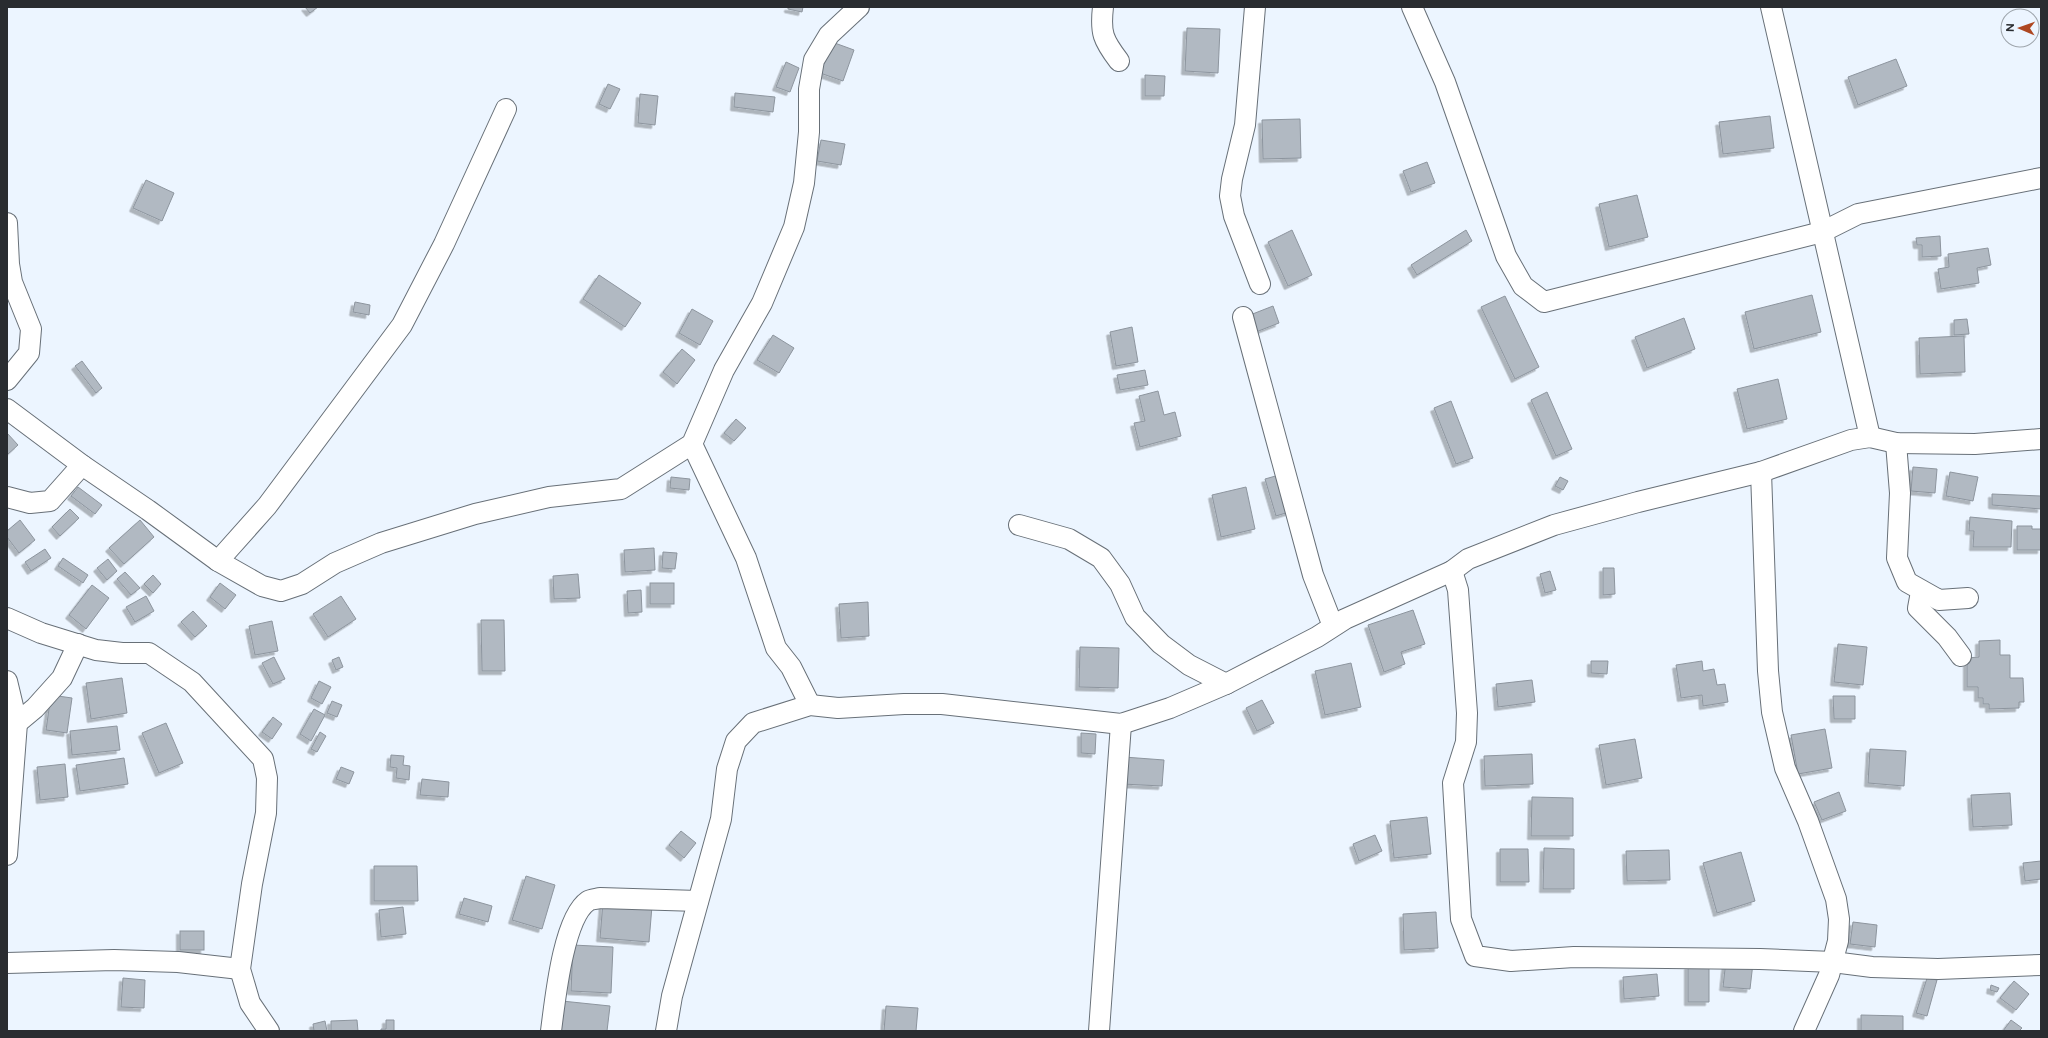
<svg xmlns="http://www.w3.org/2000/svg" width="2048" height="1038" font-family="Figtree,sans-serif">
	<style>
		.building { fill: #b1b9c2; stroke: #8d959e; filter: url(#shadow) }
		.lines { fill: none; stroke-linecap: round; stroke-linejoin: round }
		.minor-casing { stroke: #687078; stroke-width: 22 }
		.minor { stroke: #fff; stroke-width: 20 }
	</style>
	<defs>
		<filter id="shadow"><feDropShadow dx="-3.5" dy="3.5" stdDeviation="0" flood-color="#0004"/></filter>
	</defs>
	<rect width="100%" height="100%" fill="#ecf5ff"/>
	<g class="building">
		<polygon points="305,7 318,7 310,13"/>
		<polygon points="788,7 803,7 802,12 788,9"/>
		<polygon points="1187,28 1220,29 1218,73 1185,71"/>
		<polygon points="832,42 854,50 843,81 820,73"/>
		<polygon points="1896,59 1907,86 1858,105 1848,77"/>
		<polygon points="786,62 799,68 790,92 776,87"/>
		<polygon points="1145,75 1165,76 1164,96 1145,96"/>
		<polygon points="608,84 620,89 610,109 599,104"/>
		<polygon points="735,93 775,97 773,112 734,107"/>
		<polygon points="640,94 658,96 655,125 638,123"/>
		<polygon points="1770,116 1774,148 1723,154 1719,122"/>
		<polygon points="1300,119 1301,158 1263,159 1262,120"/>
		<polygon points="821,140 845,144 841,165 817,161"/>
		<polygon points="1427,162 1435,183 1411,192 1403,171"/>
		<polygon points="146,180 174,193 162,221 133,208"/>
		<polygon points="1637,195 1648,237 1609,247 1599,204"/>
		<polygon points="1292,230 1312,275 1288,286 1268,242"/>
		<polygon points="1466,230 1472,241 1417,275 1411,265"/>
		<polygon points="1940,236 1941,256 1922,257 1922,245 1917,245 1916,238"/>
		<polygon points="1988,248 1991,265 1977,268 1979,283 1941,289 1938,269 1949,267 1948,254"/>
		<polygon points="599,275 641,303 625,327 583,299"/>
		<polygon points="1812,295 1821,332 1754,349 1745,312"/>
		<polygon points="1505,296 1539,367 1515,379 1481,307"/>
		<polygon points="355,302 370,305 369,315 353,312"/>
		<polygon points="1273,306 1279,323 1256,332 1250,315"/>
		<polygon points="692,309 713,321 700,345 679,333"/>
		<polygon points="1684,318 1695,349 1647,368 1635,337"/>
		<polygon points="1967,319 1969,334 1954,335 1954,320"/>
		<polygon points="1132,327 1138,362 1116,366 1110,332"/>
		<polygon points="773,335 794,348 779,373 757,360"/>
		<polygon points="1964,336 1965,372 1920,374 1919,338"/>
		<polygon points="682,349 695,360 677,384 663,372"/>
		<polygon points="82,361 102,388 96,393 75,366"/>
		<polygon points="1145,370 1148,385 1120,390 1117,375"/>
		<polygon points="1778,379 1787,419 1747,429 1737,389"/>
		<polygon points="1158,391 1164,415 1175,412 1181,436 1140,447 1134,423 1145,421 1139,396"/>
		<polygon points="1547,392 1572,449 1556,456 1531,400"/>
		<polygon points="1451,401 1473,458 1456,464 1434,408"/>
		<polygon points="736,419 746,428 734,441 724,433"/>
		<polygon points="7,433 18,445 7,455"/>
		<polygon points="1913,467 1937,469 1935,493 1911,491"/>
		<polygon points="1950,472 1978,477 1973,501 1946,496"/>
		<polygon points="1279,475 1289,512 1276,516 1265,479"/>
		<polygon points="671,477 690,479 689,490 670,488"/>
		<polygon points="1560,477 1568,481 1563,490 1555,486"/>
		<polygon points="78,487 102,505 95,514 71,496"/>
		<polygon points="1246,487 1255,529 1221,537 1212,495"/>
		<polygon points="1992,494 2041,496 2041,509 1992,505"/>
		<polygon points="70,509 79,518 60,536 52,527"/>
		<polygon points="1970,517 2012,521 2011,547 1973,547 1974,531 1969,531"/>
		<polygon points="20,520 35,540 19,553 7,537 7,531"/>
		<polygon points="140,520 154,537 124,564 109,548"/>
		<polygon points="2017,526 2032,526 2032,529 2041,529 2041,550 2017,550"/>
		<polygon points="654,548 655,570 625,572 624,550"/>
		<polygon points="45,549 51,558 31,571 25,562"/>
		<polygon points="663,552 677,553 675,569 662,568"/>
		<polygon points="63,558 88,575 83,583 58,566"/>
		<polygon points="108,559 117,571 107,580 97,568"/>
		<polygon points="1603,568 1614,568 1615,594 1603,595"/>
		<polygon points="1550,571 1556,590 1545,593 1540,574"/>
		<polygon points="125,572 140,588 131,595 117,579"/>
		<polygon points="578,574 580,598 554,599 553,576"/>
		<polygon points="153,575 161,584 153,593 144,584"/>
		<polygon points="220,583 236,595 225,609 210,597"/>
		<rect x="650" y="583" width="24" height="21"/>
		<polygon points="92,585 109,598 86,629 69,615"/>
		<polygon points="641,590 642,612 628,613 627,591"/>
		<polygon points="146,596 154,611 135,622 126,607"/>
		<polygon points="341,596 356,619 328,637 313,614"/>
		<polygon points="868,602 869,636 841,638 839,604"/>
		<polygon points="1413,610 1425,644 1401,652 1405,664 1384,672 1368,625"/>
		<polygon points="193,611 207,626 195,637 181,622"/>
		<polygon points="481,620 504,620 505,671 482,671"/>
		<polygon points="272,621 278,651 255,655 249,626"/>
		<polygon points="2000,640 2000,655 2010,655 2010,678 2023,678 2024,702 2019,702 2019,708 1989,709 1989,704 1983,704 1983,698 1978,698 1978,687 1967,687 1967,658 1979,657 1979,641"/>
		<polygon points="1838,644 1867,647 1863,685 1834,682"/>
		<polygon points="1080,647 1119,648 1118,688 1079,687"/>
		<polygon points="274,657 285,679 273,684 262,663"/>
		<polygon points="339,657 343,667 336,670 332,660"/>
		<polygon points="1591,661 1608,661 1607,674 1591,673"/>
		<polygon points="1702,661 1703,671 1714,669 1717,685 1725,684 1728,702 1703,706 1702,695 1681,698 1676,665"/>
		<polygon points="1351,663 1361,707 1325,715 1315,671"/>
		<polygon points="122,678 127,713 91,719 86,683"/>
		<polygon points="1532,680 1535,702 1498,707 1496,684"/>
		<polygon points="319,681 331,687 322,704 311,698"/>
		<polygon points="51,695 72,698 67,733 46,730"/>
		<polygon points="1833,696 1855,696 1855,719 1834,719"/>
		<polygon points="1262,700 1274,723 1257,731 1246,708"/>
		<polygon points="332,701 342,705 337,717 327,713"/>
		<polygon points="314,709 325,715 311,741 300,734"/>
		<polygon points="273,717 282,724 272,739 262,732"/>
		<polygon points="166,723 183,763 159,773 142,733"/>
		<polygon points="117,726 120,750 72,755 70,731"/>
		<polygon points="1825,729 1832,768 1798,774 1791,735"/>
		<polygon points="320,732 326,736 317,752 311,749"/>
		<polygon points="1081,733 1096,734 1095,754 1081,753"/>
		<polygon points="1635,739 1642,778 1606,785 1599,745"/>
		<polygon points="1870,749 1906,751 1904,786 1868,783"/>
		<polygon points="1532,754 1533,784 1485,786 1484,756"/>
		<polygon points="391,755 404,756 403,765 410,766 409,780 396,778 397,768 390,767"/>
		<polygon points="1124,757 1164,760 1162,786 1122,784"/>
		<polygon points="124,758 128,784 80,791 76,765"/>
		<polygon points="65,764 68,797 40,800 37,767"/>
		<polygon points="341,767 354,772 349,784 336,779"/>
		<polygon points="422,779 449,782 448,797 420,795"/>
		<polygon points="1839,792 1846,811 1822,820 1814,802"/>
		<polygon points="2010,793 2012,825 1973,827 1971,795"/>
		<polygon points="1532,797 1573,798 1573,836 1531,836"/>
		<polygon points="1427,817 1431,854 1394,858 1390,821"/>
		<polygon points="681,831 696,843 684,858 669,845"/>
		<polygon points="1375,835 1382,851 1359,861 1353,844"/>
		<polygon points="1544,848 1574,849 1574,889 1543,889"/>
		<polygon points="1500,849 1528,849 1529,882 1500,882"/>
		<polygon points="1669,850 1670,880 1627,881 1626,851"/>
		<polygon points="1741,852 1755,901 1717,913 1703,863"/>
		<polygon points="2041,861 2041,879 2025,881 2023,863"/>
		<polygon points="374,866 417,866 418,901 374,901"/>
		<polygon points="526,876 555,885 542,929 512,920"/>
		<polygon points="464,898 492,906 488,922 459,914"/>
		<polygon points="603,902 652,906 649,942 600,938"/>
		<polygon points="403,907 406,934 381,937 379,910"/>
		<polygon points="1436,912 1438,948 1404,950 1403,914"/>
		<polygon points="1853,922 1877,925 1875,947 1850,944"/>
		<rect x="180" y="931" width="24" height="19"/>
		<polygon points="573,945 613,947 611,993 571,991"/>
		<polygon points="1726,960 1753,963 1750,989 1723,987"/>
		<polygon points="1709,965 1709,1002 1688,1002 1688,966"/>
		<polygon points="1657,974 1659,996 1624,999 1623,977"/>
		<polygon points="123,978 145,980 144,1008 121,1007"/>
		<polygon points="1927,978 1937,980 1927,1016 1916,1013"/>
		<polygon points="2014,981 2029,994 2016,1010 2000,998"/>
		<polygon points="1991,985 1999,988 1997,992 1990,990"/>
		<polygon points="562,1001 610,1006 607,1031 559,1031"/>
		<polygon points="886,1006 918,1008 916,1031 884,1031"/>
		<polygon points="1861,1015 1903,1016 1903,1031 1861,1031"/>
		<polygon points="357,1020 358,1031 331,1031 331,1021"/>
		<polygon points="386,1020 394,1020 394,1031 381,1031 381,1029 386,1029"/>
		<polygon points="2011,1020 2022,1028 2019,1031 2003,1031"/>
		<polygon points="325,1021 327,1031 314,1031 313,1024"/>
	</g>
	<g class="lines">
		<g class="minor-casing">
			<g id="minor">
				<path d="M 1103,7 C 1100,33 1103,40 1119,61"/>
				<polyline points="1255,7 1245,125 1232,179 1230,196 1234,216 1260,284"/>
				<polyline points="1412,7 1445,82 1506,256 1523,286 1544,302 1822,232 1858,214 2041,178"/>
				<polyline points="1771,7 1870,437"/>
				<polyline points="1243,317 1313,575 1333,626"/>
				<polyline points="7,380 29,353 31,329 12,282 9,264 7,223"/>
				<polyline points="7,409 82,465 148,510 218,561 262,586 281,591 302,584 335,563 381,543 475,514 549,497 621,489 692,444 724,370 762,303 794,227 804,183 809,132 809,89 814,60 829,35 859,7"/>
				<polyline points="1896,443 1900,493 1897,558 1907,582 1939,600 1968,598"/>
				<polyline points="692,444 746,558 776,648 791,667 810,705"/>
				<polyline points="1761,472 1768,671 1772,712 1785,768 1808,821 1836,899 1839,919 1838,941 1829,975 1804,1031"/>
				<polyline points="7,497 30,503 50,501 82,465"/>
				<polyline points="1019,525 1069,539 1101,558 1120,584 1135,617 1161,644 1189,665 1226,684"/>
				<polyline points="218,561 267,506 402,325 444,244 506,109"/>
				<polyline points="1452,571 1458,590 1467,713 1466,742 1453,783 1461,919 1475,956 1511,961 1574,957 1760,959 1833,962 1872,967 1938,969 2041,965"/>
				<polyline points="1921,592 1918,608 1947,637 1961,656"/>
				<polyline points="7,618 41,633 96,650 122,653 149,653 192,682 263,759 267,778 266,813 252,884 240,969 250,1003 269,1031"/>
				<polyline points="7,681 17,723 7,855"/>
				<polyline points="17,723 35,708 62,678 78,644"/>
				<polyline points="7,963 114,960 178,962 240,969"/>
				<path d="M 551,1031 C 555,1001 563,918 588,901 C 591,899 596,899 600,898 L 698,901"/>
				<polyline points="666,1031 672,996 721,819 727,769 736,741 753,723 810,705 838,708 904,704 942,704 1121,724 1170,708 1226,684 1317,637 1345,619 1452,571 1468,559 1554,525 1638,502 1761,472 1851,440 1870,437 1896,443 1975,444 2041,439"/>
				<polyline points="1099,1031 1121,724"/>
			</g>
		</g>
		<use href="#minor" class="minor"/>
	</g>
	<rect width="2048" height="1038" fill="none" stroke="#292c30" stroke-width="16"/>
	<g transform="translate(2020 28) rotate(272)"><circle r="19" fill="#ecf5ff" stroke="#9ea5ac"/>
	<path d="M0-3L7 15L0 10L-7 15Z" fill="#ae4721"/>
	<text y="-6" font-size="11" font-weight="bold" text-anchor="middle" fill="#292c30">N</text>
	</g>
</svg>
